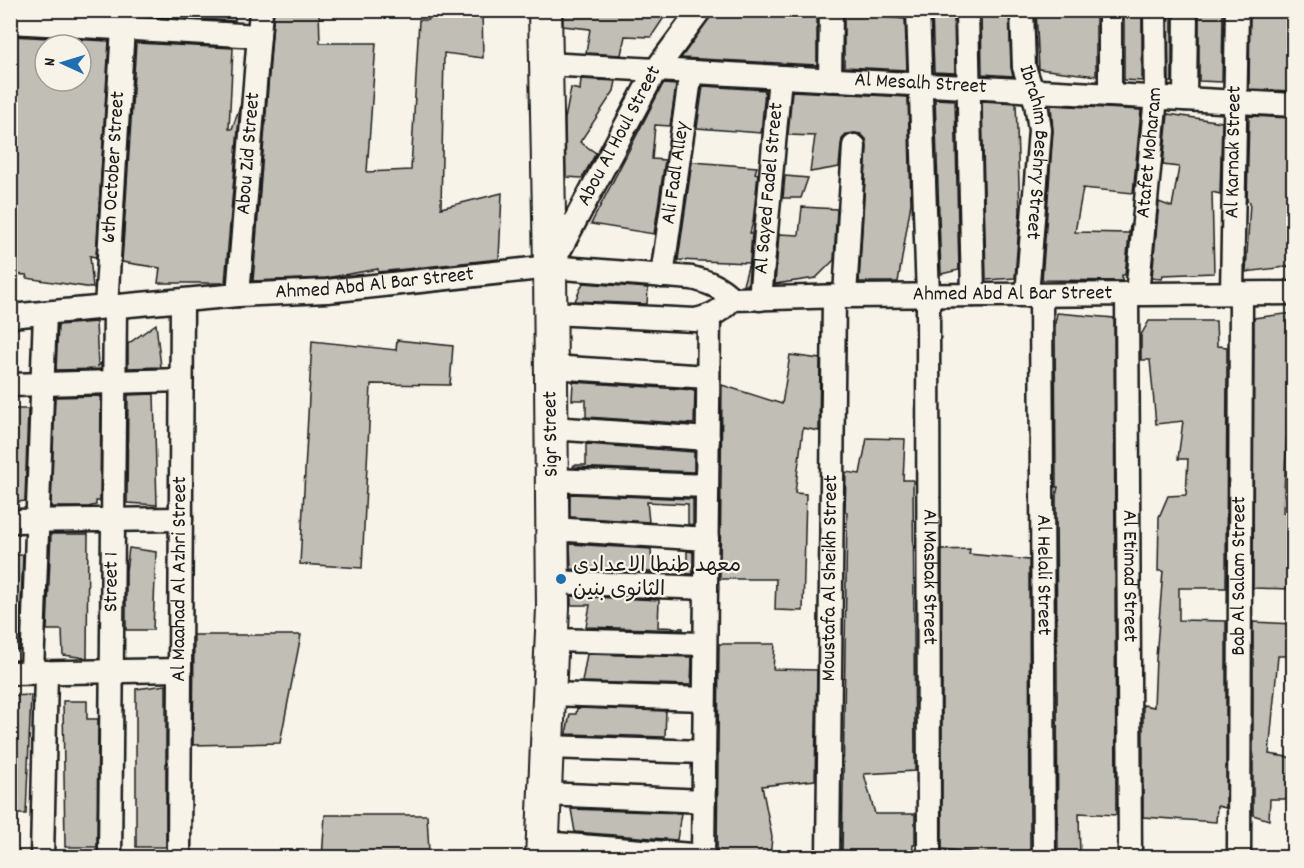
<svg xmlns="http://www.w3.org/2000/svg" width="1304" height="868" font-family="Dekko,'Playpen Sans Arabic',sans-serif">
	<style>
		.building { fill: #c0beb5; stroke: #1c1c1c; stroke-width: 1.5; fill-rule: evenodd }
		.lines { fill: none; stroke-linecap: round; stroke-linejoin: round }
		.street-casing { stroke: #1c1c1c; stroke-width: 27 }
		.secondary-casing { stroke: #1c1c1c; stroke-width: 36 }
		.street { stroke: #f7f3e8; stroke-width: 22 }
		.secondary { stroke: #f7f3e8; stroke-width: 32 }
		.poi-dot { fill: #1f6fb2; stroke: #f7f3e8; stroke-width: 2 }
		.labels { text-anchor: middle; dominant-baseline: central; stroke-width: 4.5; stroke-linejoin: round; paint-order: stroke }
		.street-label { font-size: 21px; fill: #1c1c1c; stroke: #f7f3e8 }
		.poi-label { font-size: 21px; fill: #1c1c1c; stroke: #f7f3e8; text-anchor: start }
	</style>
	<rect width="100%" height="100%" fill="#f7f3e8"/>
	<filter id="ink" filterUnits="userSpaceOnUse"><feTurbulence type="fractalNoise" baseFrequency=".0167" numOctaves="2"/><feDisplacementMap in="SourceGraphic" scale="12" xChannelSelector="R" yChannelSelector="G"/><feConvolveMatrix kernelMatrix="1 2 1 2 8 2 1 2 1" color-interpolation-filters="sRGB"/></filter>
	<g filter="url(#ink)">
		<g class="building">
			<polygon points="46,10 235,10 235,21"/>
			<polygon points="274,10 319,10 320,43 376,43 367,172 411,170 419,20 428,20 432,10 482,10 483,58 444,53 441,208 502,193 499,259 378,272 378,269 326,278 253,281"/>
			<polygon points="563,10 669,10 651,37 625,36 621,55 586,53 590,29 563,26"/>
			<polygon points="715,10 797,10 817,14 817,65 681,58"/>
			<polygon points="844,10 863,10 863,15 905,19 907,70 844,67"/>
			<polygon points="932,10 954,10 955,73 934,72"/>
			<polygon points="981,10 1009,10 1011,67 1013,76 982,74"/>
			<polygon points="1036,10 1096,10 1096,76 1039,69"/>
			<polygon points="1124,10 1142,10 1142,81 1124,80"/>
			<polygon points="1168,10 1172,10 1172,82 1169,82"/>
			<polygon points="1199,10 1223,10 1222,82 1199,81"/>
			<polygon points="1250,10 1293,10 1293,91 1249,89"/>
			<path d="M 10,36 L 109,41 L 96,257 L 90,256 L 93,288 L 26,278 L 27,275 L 10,274 ZM 45,45 L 81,45 L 81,81 L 45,81 Z"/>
			<polygon points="136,43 233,48 229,129 232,129 240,106 225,283 158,283 160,268 122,262"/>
			<polygon points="581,79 616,81 614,91 580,142 596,153 582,178 566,177 565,119 571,88 580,90"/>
			<polygon points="663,84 676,85 670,126 655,125 652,159 665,160 654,234 591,224"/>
			<polygon points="703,86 765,90 761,133 697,128"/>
			<polygon points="792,91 908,97 911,203 898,282 859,282 867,147 866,139 861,134 855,133 847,134 842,139 841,145 839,167 810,172 815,136 788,135"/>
			<polygon points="935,99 955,100 959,270 941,274"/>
			<polygon points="982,101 1016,103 1020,211 1015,278 986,280"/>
			<polygon points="1051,105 1141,110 1133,193 1083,188 1075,232 1129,233 1130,226 1125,275 1122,275 1122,281 1042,280 1053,131"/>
			<polygon points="1168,114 1222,122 1220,194 1212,192 1214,273 1163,275 1162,279 1152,278 1159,202 1172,207 1179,167 1163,165"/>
			<polygon points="1249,116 1293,118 1293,266 1246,272 1250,202 1247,201"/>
			<polygon points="692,162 757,167 755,173 758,174 753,222 750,233 752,233 748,285 743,285 749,263 678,260"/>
			<polygon points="785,176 808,178 801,198 783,198"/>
			<polygon points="802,207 837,209 834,260 816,278 775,284 779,234 799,235"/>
			<polygon points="583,283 648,288 647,304 575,301"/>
			<polygon points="1057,313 1114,318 1116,815 1079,813 1080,858 1058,858 1056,496 1058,487 1056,487 1055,323"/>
			<polygon points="1293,313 1293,366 1290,365 1283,513 1293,513 1293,589 1253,588 1254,318"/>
			<polygon points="1149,321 1216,321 1217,346 1227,347 1226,588 1179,588 1179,620 1226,621 1226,808 1217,806 1216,822 1143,817 1143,705 1154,707 1156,658 1163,571 1158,571 1159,517 1168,496 1186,495 1188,459 1178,459 1183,421 1156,424 1150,360 1141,360 1141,335"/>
			<polygon points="96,322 98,366 101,363 101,369 56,370 58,325"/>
			<polygon points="156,324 161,367 128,368 128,344"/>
			<polygon points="397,340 453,346 450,385 371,384 362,568 300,564 312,341 396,350"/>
			<polygon points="790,355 820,359 819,431 803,428 795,493 806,494 803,611 775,610 776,579 720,579 722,385 782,404"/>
			<polygon points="573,382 695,390 694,424 586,417 586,400 572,400"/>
			<polygon points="154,394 157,505 127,503 128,395"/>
			<polygon points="101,396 100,501 96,501 96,505 88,507 51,507 55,397"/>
			<polygon points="10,409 28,409 25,501 10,503"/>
			<polygon points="867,438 905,439 903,480 913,480 915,771 864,774 875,814 915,814 915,845 913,845 912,858 842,858 847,512 845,512 846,472 860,474"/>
			<polygon points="586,444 694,452 694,472 573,467 574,465 586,465"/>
			<polygon points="570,494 693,499 693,525 688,524 688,504 647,502 649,522 570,517"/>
			<polygon points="51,534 88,534 87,658 63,655 62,630 47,630"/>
			<polygon points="570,544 651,549 652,572 571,569"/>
			<polygon points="129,548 156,552 153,630 126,630 126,571"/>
			<polygon points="970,549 969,554 1029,560 1030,858 973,858 974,853 942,849 942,550"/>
			<polygon points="687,551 693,552 693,574 687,574"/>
			<polygon points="10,555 23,555 19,650 10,649"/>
			<polygon points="571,596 659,600 658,627 683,628 683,630 586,627 590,605 571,605"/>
			<polygon points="1253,622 1293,624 1293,656 1278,656 1269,754 1293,758 1293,799 1270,799 1269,820 1253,815"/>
			<polygon points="194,635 301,635 280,743 193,745"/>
			<polygon points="719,644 775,644 773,669 817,670 815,780 762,786 772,837 770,858 717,858"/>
			<polygon points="587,654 692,657 691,685 582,682"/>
			<polygon points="166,685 166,847 136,847 136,689"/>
			<polygon points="31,695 26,814 10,814 10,696"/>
			<polygon points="63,701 87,701 87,719 98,719 97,847 65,847"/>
			<polygon points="577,708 666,711 665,737 566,734 570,714 576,714"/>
			<polygon points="571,809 681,813 677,840 575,832"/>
			<polygon points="325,815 427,815 429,852 376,858 322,858"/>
		</g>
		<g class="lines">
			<g class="street-casing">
				<g id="street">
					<path id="s1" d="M 918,10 L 928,296 L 929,858"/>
					<polyline points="967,10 973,295"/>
					<path id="s2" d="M 1022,10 L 1024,67 L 1036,103 L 1040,130 L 1027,295"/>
					<polyline points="1110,10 1110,95"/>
					<polyline points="10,22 259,36"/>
					<path id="s3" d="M 546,64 L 1294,105"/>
					<polyline points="830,80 831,10"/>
					<polyline points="1185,99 1186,10"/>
					<path id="s4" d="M 551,266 L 655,71 L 700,10"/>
					<path id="s5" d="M 662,276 L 691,72"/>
					<path id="s6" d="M 1232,293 L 1237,10"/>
					<path id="s7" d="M 1127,294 L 1130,858"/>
					<path id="s8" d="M 1137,294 L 1156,97 L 1155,10"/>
					<path id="s9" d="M 238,295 L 261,10"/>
					<path id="s10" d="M 1041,295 L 1044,858"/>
					<polyline points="845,296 854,146"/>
					<path id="s11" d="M 760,299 L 780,77"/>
					<path id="s12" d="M 106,307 L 123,28"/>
					<path id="s13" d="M 551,313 L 695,320 C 711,317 721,311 732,299 L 845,296 L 1294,293"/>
					<path id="s14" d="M 10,316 L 238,295 L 327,291 L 550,267 L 692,278 C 708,282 720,286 732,299"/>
					<polyline points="551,367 708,377"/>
					<polyline points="10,385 181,380"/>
					<polyline points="552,428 708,439"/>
					<polyline points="552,480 707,486"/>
					<polyline points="10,521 181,519"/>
					<polyline points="553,529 707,539"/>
					<polyline points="553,582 706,588"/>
					<polyline points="553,640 704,644"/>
					<polyline points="32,672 45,313"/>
					<polyline points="10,673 180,670"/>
					<polyline points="550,694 704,699"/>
					<polyline points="547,747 704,752"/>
					<polyline points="545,794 704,801"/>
					<polyline points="543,843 704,856"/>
					<polyline points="42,858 46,672"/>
					<path id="s15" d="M 110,858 L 115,306"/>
					<path id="s16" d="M 179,858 L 182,301"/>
					<polyline points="703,858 709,317"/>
					<path id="s17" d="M 828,858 L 834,297"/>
					<path id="s18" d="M 1239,858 L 1241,293"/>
				</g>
			</g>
			<g class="secondary-casing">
				<polyline id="secondary" points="542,858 553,608 550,267 545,10"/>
			</g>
			<use href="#street" class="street"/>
			<use href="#secondary" class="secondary"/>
		</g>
	</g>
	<circle class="poi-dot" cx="561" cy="579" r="6"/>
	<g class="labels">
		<g class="street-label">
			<text stroke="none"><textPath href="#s3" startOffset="375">Al Mesalh Street</textPath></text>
			<text stroke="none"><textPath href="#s4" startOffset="147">Abou Al Houl Street</textPath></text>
			<text stroke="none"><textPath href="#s8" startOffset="142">Atafet Moharam</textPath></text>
			<text stroke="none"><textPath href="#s6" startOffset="141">Al Karnak Street</textPath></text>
			<text stroke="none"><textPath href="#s9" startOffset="142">Abou Zid Street</textPath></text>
			<text stroke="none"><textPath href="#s2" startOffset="144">Ibrahim Beshry Street</textPath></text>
			<text stroke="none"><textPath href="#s12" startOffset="140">6th October Street</textPath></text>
			<text stroke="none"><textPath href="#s5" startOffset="104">Ali Fadl Alley</textPath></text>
			<text stroke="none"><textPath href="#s11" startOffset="111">Al Sayed Fadel Street</textPath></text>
			<text stroke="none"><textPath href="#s14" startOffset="366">Ahmed Abd Al Bar Street</textPath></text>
			<text stroke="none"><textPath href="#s13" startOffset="468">Ahmed Abd Al Bar Street</textPath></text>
			<text transform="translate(552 434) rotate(-91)">Sigr Street</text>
			<text stroke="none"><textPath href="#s18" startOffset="282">Bab Al Salam Street</textPath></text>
			<text stroke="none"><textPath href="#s10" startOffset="280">Al Helali Street</textPath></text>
			<text stroke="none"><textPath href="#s7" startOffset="282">Al Etimad Street</textPath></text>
			<text stroke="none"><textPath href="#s17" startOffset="280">Moustafa Al Sheikh Street</textPath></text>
			<text stroke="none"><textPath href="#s1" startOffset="567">Al Masbak Street</textPath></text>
			<text stroke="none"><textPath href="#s16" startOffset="279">Al Maahad Al Azhri Street</textPath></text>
			<text stroke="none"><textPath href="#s15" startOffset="276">Street 1</textPath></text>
		</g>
		<g class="poi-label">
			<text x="573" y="567">معهد طنطا الاعدادى<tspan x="573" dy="24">الثانوى بنين</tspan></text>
		</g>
	</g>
	<rect width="1304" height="868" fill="none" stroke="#f7f3e8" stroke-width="36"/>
	<rect x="18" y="18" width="1268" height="832" fill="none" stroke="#1c1c1c" stroke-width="2" filter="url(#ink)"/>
	<g transform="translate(63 63) rotate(274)"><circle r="28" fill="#f7f3e8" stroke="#9f9d96" stroke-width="1.5"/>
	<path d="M0-4.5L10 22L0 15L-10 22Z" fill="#1f6fb2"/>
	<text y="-9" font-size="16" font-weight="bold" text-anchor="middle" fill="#1c1c1c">N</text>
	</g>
</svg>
